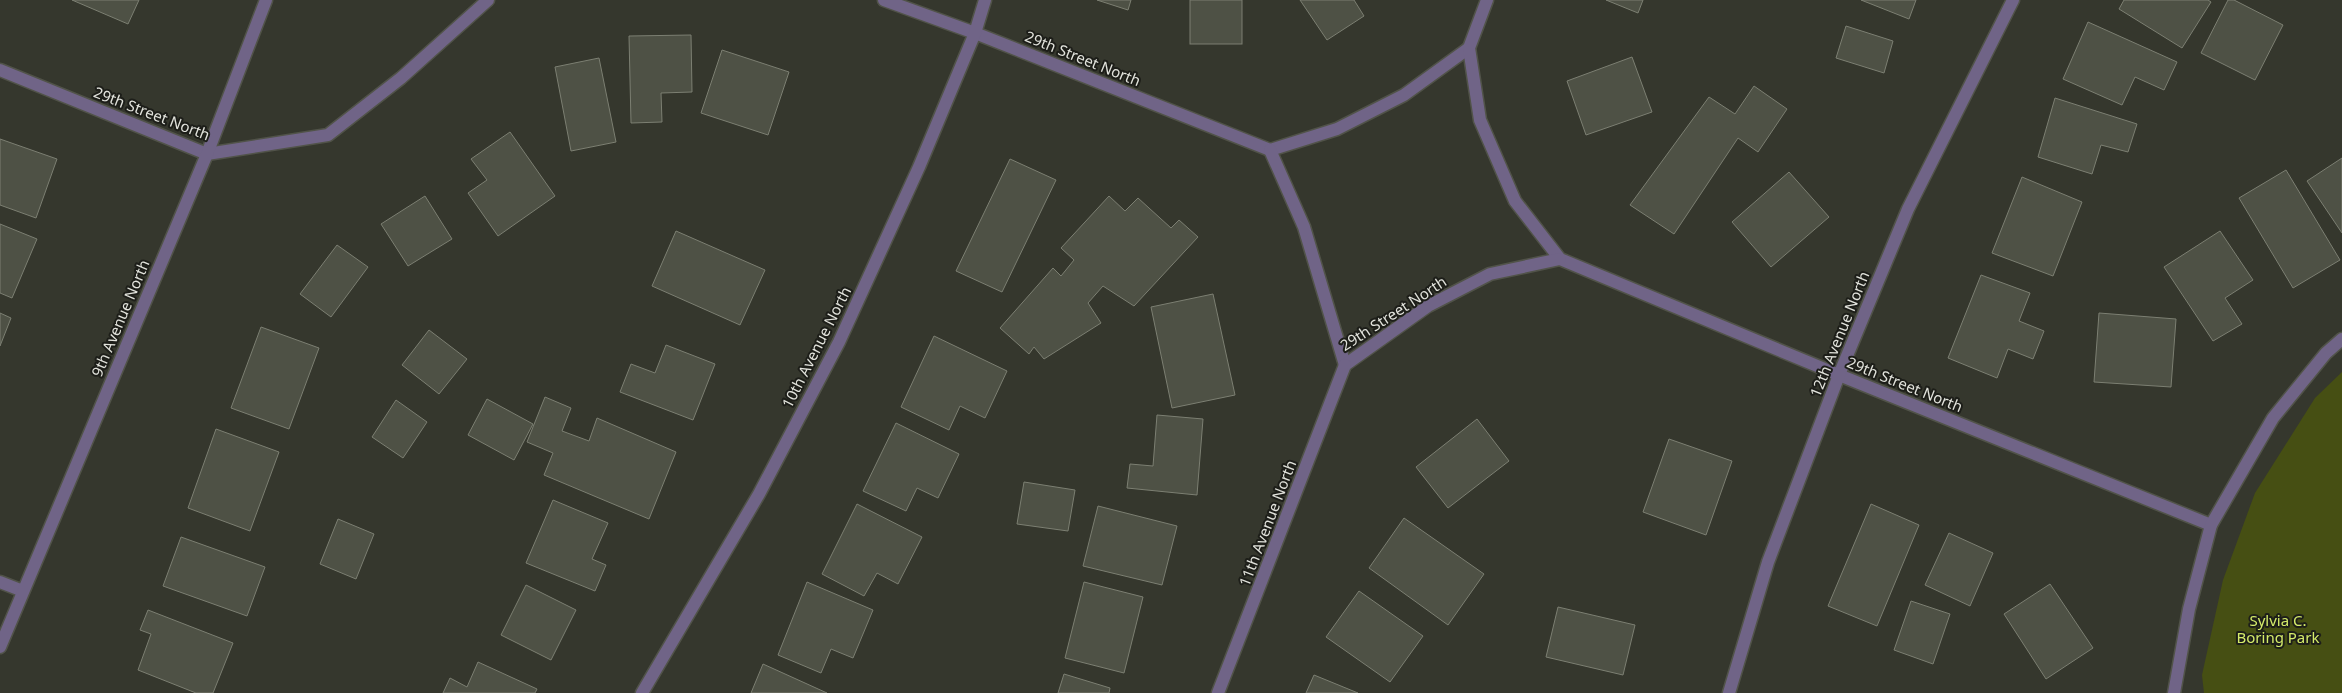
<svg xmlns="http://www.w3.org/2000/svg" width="2342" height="693" font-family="'Noto Sans',sans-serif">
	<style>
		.green { fill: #464f13 }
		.building { fill: #4e5145; stroke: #7c7f72 }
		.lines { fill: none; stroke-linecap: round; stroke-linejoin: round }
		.service-casing { stroke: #515349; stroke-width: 15 }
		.minor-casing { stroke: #515349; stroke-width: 15 }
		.tertiary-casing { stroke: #515349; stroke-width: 15 }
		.service { stroke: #706487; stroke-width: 12 }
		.minor { stroke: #706487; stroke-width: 12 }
		.tertiary { stroke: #706487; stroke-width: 12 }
		.labels { text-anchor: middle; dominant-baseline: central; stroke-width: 4; stroke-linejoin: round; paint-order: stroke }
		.street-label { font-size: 15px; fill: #e2e3dc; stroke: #1d1e19 }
		.park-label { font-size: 15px; fill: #d4eb6a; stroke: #1d1e19 }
	</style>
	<rect width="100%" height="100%" fill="#35372d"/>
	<polygon class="green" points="2342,372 2342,693 2204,693 2202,675 2223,580 2255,493 2315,398"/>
	<g class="building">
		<polygon points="72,0 139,0 128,24"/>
		<polygon points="1097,0 1131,0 1128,10"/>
		<rect x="1190" y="0" width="52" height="44"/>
		<polygon points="1300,0 1354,0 1364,16 1327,40"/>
		<polygon points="1606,0 1643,0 1638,13"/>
		<polygon points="1861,0 1916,0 1909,19"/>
		<polygon points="2124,0 2208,0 2211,2 2182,48 2119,9"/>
		<polygon points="2228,0 2234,0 2283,25 2255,80 2201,53"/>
		<polygon points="2088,22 2177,62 2164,90 2135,77 2122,105 2063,79"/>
		<polygon points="1846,26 1893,41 1884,73 1836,58"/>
		<polygon points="691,35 692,92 661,93 662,122 631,123 629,36"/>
		<polygon points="722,50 789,72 768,135 701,113"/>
		<polygon points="1632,57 1652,112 1586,135 1567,81"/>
		<polygon points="599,58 616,142 571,151 555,67"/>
		<polygon points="1754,86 1787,109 1758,152 1738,138 1674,234 1630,205 1709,97 1735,114"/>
		<polygon points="2055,98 2137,124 2128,152 2101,145 2092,174 2038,157"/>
		<polygon points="510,132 555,196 498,236 468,193 487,180 471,159"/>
		<polygon points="0,139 57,159 36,218 0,205"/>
		<polygon points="2342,158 2342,233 2307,181"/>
		<polygon points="1010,159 1056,180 1002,292 956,271"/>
		<polygon points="2286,170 2340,260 2293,288 2239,198"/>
		<polygon points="1789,172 1829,217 1771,267 1732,222"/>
		<polygon points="2022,177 2082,202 2053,276 1992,253"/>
		<polygon points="425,196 452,239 408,266 381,224"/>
		<polygon points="1109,196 1125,211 1138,198 1171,228 1179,220 1198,237 1134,306 1103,286 1088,303 1101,323 1044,359 1034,347 1029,354 1000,328 1053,268 1061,276 1074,260 1061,248"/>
		<polygon points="0,224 37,239 12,298 0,293"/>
		<polygon points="676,231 765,270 740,325 652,286"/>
		<polygon points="2220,231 2253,280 2225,298 2242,324 2213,341 2164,267"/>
		<polygon points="337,245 368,267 331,317 300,294"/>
		<polygon points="1981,275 2030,293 2019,321 2044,331 2033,359 2008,349 1997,378 1948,358"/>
		<polygon points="1213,294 1235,395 1172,408 1151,307"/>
		<polygon points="0,313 11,318 0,346"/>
		<polygon points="2099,313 2176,319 2171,387 2094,382"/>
		<polygon points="261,327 319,348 289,429 231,408"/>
		<polygon points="429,330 467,359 439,394 402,365"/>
		<polygon points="934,336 1007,371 985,418 960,406 949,430 901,407"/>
		<polygon points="666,345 715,364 693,420 620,392 631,364 655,373"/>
		<polygon points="545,397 571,408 562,431 589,441 597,418 676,452 649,519 544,475 553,453 527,442"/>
		<polygon points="487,399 533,424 514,460 468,435"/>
		<polygon points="396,400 427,422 403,458 372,437"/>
		<polygon points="1157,415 1203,419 1197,495 1127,488 1130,464 1153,466"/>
		<polygon points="1477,419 1509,461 1448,508 1416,467"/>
		<polygon points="896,423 959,454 938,498 917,488 906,511 863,491"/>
		<polygon points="216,429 279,452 250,531 188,508"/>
		<polygon points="1669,439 1732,461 1706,535 1643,512"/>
		<polygon points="1024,482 1075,490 1068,531 1017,524"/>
		<polygon points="553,500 608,523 592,559 606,565 595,591 526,563"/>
		<polygon points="857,504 922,537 898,584 877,573 864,596 822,574"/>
		<polygon points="1871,504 1919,525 1877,626 1828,606"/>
		<polygon points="1098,506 1177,526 1162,585 1083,566"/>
		<polygon points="1404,518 1484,574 1448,625 1369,568"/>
		<polygon points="338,519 374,534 356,579 320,564"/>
		<polygon points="1949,533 1993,553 1970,606 1925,585"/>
		<polygon points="181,537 265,567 247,616 163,586"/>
		<polygon points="807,582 873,610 853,658 831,649 821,673 778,655"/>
		<polygon points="1084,582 1143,597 1124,673 1065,658"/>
		<polygon points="2050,584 2093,648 2046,679 2004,614"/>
		<polygon points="526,585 576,610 551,660 501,635"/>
		<polygon points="1359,591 1423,636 1390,682 1326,637"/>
		<polygon points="1911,601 1950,614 1933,664 1894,650"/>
		<polygon points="1558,607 1635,625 1623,675 1546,657"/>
		<polygon points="148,610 233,643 213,693 196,693 138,670 151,634 140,630"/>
		<polygon points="478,662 537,689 535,693 443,693 450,678 467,687"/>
		<polygon points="763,664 827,693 751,693"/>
		<polygon points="1064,674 1110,688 1109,693 1058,693"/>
		<polygon points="1314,675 1358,693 1306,693"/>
	</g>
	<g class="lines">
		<g class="service-casing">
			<polyline id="service" points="0,582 23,591"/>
		</g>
		<g class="minor-casing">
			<g id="minor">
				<polyline points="884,0 975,33 1270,150 1337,129 1404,95 1469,48"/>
				<polyline points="1487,0 1469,48 1480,120 1515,201 1560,259 1839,375 2211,525"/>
				<polyline points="0,70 207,154 328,135 401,78 488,0"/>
				<polyline points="1270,150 1304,227 1345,365"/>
				<polyline points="1345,365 1428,306 1490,274 1560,259"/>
				<polyline points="642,693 759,494 839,342 919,167 975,33 985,0"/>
				<polyline points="1218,693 1345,365"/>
				<polyline points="1729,693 1768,562 1839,375 1908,209 2013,0"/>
				<polyline points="2174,693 2189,609 2211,525 2273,418 2326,353 2342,339"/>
			</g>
		</g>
		<g class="tertiary-casing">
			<polyline id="tertiary" points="0,647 207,154 266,0"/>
		</g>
		<use href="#service" class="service"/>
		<use href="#minor" class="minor"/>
		<use href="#tertiary" class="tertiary"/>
	</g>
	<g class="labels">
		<g class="street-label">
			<text transform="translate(1083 58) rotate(22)">29th Street North</text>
			<text transform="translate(152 113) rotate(21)">29th Street North</text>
			<text transform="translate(1393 313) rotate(-33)">29th Street North</text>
			<text transform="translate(120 318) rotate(-67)">9th Avenue North</text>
			<text transform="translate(1839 334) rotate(-68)">12th Avenue North</text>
			<text transform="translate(816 347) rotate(-63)">10th Avenue North</text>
			<text transform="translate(1905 384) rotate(22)">29th Street North</text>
			<text transform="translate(1267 523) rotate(-69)">11th Avenue North</text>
		</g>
		<g class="park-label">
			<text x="2278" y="620">Sylvia C.<tspan x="2278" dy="17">Boring Park</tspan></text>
		</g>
	</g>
</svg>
